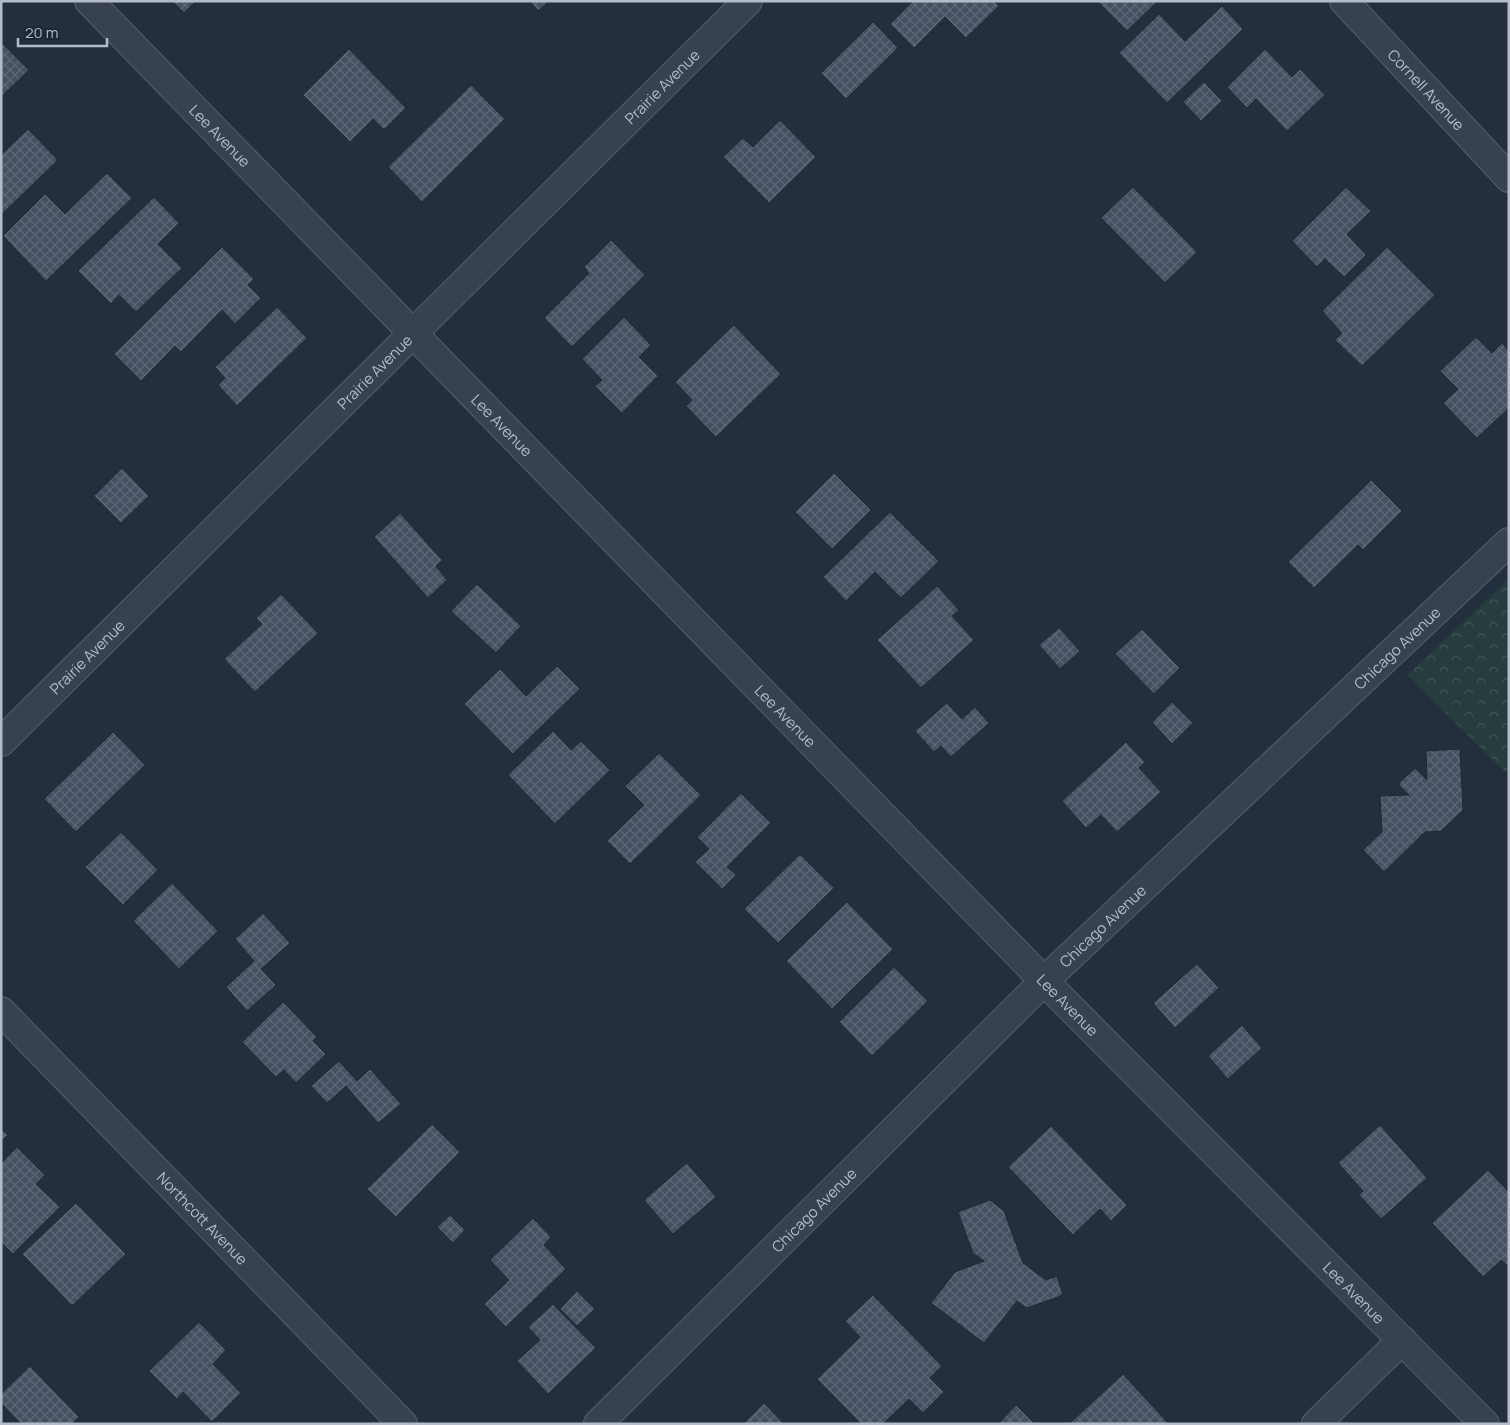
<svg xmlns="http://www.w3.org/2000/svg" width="1510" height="1425" font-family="Manrope,sans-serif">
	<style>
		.park { fill: url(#park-crowns) }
		.building { fill: url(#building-cross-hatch); stroke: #1f2835 }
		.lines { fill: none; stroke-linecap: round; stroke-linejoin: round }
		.minor-casing { stroke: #565f6c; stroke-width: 30 }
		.minor { stroke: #38414e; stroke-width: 28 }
		.labels { text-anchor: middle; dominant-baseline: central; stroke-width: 4; stroke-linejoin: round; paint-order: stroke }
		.street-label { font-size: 15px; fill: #b4bcc9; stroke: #1d2633 }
	</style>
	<defs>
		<pattern id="park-crowns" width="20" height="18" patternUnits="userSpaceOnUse" patternTransform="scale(1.25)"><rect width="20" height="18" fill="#263c3f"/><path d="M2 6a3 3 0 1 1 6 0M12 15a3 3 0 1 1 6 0" fill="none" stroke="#435659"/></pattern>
		<pattern id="building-cross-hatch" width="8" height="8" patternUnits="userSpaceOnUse" patternTransform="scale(1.25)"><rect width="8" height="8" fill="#455162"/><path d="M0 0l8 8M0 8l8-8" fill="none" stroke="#5d6877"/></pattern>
	</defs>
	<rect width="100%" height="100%" fill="#242f3e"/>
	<polygon class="park" points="1509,579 1509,776 1407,675"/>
	<g class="building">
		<polygon points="172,1 196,1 184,13"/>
		<polygon points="530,1 549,1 538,11"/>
		<polygon points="913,1 994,1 999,6 966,38 945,17 914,48 890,24"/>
		<polygon points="1097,1 1158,1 1127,31"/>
		<polygon points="1222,6 1243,29 1167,103 1119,53 1159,14 1185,41"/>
		<polygon points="873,22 898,48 846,99 821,73"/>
		<polygon points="2,43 29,70 1,97 1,44"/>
		<polygon points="349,49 406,108 384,130 373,119 350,142 303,95"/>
		<polygon points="1265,49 1292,77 1300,69 1325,95 1287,131 1256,99 1247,108 1227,87"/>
		<polygon points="1204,82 1222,101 1201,121 1183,102"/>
		<polygon points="471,85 505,119 422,202 388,167"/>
		<polygon points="780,120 816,157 769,203 723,157 743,138 753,147"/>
		<polygon points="28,129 58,160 1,215 1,155"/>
		<polygon points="107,173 132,198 46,281 3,236 45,194 65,214"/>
		<polygon points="1133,187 1197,252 1165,283 1101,218"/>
		<polygon points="1346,187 1371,211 1347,234 1366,255 1344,277 1325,259 1317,267 1292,241"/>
		<polygon points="154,197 179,223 158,244 182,268 136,312 119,295 111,304 78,271"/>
		<polygon points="611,240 645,275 572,347 544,318 589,273 584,267"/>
		<polygon points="222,247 254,279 248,285 261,298 235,324 222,310 181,352 175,346 141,381 114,354"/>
		<polygon points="1387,247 1435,295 1362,366 1335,340 1342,333 1322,311"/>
		<polygon points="277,307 307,338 237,406 218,385 225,378 215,367"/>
		<polygon points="624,317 651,345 639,357 658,376 622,413 595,386 602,380 582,359"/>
		<polygon points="734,325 781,374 716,437 686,406 692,400 675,382"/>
		<polygon points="1476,337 1492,353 1502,343 1509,351 1509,408 1477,438 1443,403 1458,389 1440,371"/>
		<polygon points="122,468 149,496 121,523 94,496"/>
		<polygon points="834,473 871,510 832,549 795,512"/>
		<polygon points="1371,480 1402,511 1363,550 1358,545 1314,588 1288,562"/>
		<polygon points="890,512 939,561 901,598 875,572 846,601 823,577"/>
		<polygon points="400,513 442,560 436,566 447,580 428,598 374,537"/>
		<polygon points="477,584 521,626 496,653 451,611"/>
		<polygon points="937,586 959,610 952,616 974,640 921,688 877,640"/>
		<polygon points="281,594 318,633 255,692 224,659 262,624 256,618"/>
		<polygon points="1059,628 1080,651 1060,669 1039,645"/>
		<polygon points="1142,629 1180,668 1154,694 1115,654"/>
		<polygon points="557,666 580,689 513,754 464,704 500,669 526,696"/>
		<polygon points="1172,702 1193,723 1172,744 1152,722"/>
		<polygon points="947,703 962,719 975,707 989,723 951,757 941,746 934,752 915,731"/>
		<polygon points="553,731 571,750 581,741 610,770 555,824 508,775"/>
		<polygon points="113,732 145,765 76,832 44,799"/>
		<polygon points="1126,742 1145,762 1139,768 1161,792 1117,832 1101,815 1086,828 1062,801"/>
		<polygon points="1460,749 1463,810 1441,831 1425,832 1384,872 1363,850 1382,832 1380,796 1409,795 1398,784 1415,768 1427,780 1426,751"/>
		<polygon points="659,753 701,795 630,864 607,841 644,805 625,786"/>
		<polygon points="741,793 771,823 727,867 736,875 722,889 695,862 709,849 697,837"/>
		<polygon points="121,832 158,870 123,905 85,867"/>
		<polygon points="800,854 834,888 778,943 744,909"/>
		<polygon points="172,883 218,931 179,969 133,921"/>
		<polygon points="847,902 893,949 832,1009 786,961"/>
		<polygon points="263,913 290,943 261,969 276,985 247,1011 226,987 254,961 235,939"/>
		<polygon points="1197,964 1219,988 1175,1028 1153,1003"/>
		<polygon points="894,967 928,1001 872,1056 839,1022"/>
		<polygon points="283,1002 317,1037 313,1041 326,1054 296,1083 284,1070 276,1077 242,1042"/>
		<polygon points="1242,1025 1262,1048 1228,1079 1208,1056"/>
		<polygon points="339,1061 357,1081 370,1069 401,1104 378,1123 346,1086 327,1103 311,1086"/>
		<polygon points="432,1124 460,1152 396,1217 367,1189"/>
		<polygon points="1380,1125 1427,1178 1381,1219 1359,1195 1363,1191 1338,1163"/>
		<polygon points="1051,1126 1127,1205 1111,1221 1100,1209 1073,1235 1008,1167"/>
		<polygon points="1,1129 8,1135 1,1142"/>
		<polygon points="17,1147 45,1175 36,1184 60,1207 13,1254 1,1242 1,1163"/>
		<polygon points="687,1163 716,1197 673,1234 644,1200"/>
		<polygon points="1488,1170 1509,1192 1509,1267 1501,1260 1483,1277 1432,1223"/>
		<polygon points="990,1200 1004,1211 1023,1263 1046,1280 1057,1276 1063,1295 1027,1308 1017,1301 984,1343 931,1303 955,1272 984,1261 973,1253 958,1212"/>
		<polygon points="76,1203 126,1254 72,1306 22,1254"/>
		<polygon points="450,1215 465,1230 453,1243 437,1227"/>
		<polygon points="533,1218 551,1237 544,1245 566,1269 506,1327 484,1304 509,1280 490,1260"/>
		<polygon points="577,1291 595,1309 577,1326 560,1309"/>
		<polygon points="873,1295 942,1366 930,1378 944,1392 923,1413 909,1399 883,1424 861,1424 817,1379 860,1337 845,1321"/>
		<polygon points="553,1304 596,1348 548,1394 517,1361 540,1340 528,1327"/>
		<polygon points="199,1322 226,1350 213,1364 241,1393 212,1422 183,1392 177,1399 149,1371"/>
		<polygon points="30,1366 79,1417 72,1424 21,1424 1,1403 1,1394"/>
		<polygon points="1123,1374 1169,1424 1069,1424"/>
		<polygon points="764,1403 784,1424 743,1424"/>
		<polygon points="1016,1405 1035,1424 998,1424"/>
	</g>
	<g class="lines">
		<g class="minor-casing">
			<g id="minor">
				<path id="s1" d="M 89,1 L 1044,981 L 1485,1424"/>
				<path id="s2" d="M 1344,1 L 1509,178"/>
				<path id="s3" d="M 1,742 L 748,1"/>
				<path id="s4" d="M 1,1011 L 403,1424"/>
				<path id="s5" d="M 598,1424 L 1044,981 L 1509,542"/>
				<polyline points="1316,1424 1402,1340"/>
			</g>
		</g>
		<use href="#minor" class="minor"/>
	</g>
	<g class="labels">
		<g class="street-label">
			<text stroke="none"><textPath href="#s3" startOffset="931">Prairie Avenue</textPath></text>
			<text stroke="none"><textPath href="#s2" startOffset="121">Cornell Avenue</textPath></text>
			<text stroke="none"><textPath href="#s1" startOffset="188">Lee Avenue</textPath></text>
			<text stroke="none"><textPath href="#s3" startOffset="526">Prairie Avenue</textPath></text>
			<text stroke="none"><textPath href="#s1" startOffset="592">Lee Avenue</textPath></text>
			<text stroke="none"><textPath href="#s5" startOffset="1114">Chicago Avenue</textPath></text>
			<text stroke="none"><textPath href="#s3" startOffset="121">Prairie Avenue</textPath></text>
			<text stroke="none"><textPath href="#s1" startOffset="998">Lee Avenue</textPath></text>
			<text stroke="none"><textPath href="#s5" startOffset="709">Chicago Avenue</textPath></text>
			<text stroke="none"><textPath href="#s1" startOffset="1402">Lee Avenue</textPath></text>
			<text stroke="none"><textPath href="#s5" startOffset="304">Chicago Avenue</textPath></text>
			<text stroke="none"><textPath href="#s4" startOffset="289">Northcott Avenue</textPath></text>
			<text stroke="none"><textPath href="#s1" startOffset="1808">Lee Avenue</textPath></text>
		</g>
	</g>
	<rect width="1510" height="1425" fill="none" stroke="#b4bcc9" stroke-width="5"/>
	<path d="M18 38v8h89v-8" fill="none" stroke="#b4bcc9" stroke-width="2.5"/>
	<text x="25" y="38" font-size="15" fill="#b4bcc9" stroke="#1d2633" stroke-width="4" paint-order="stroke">20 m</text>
</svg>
